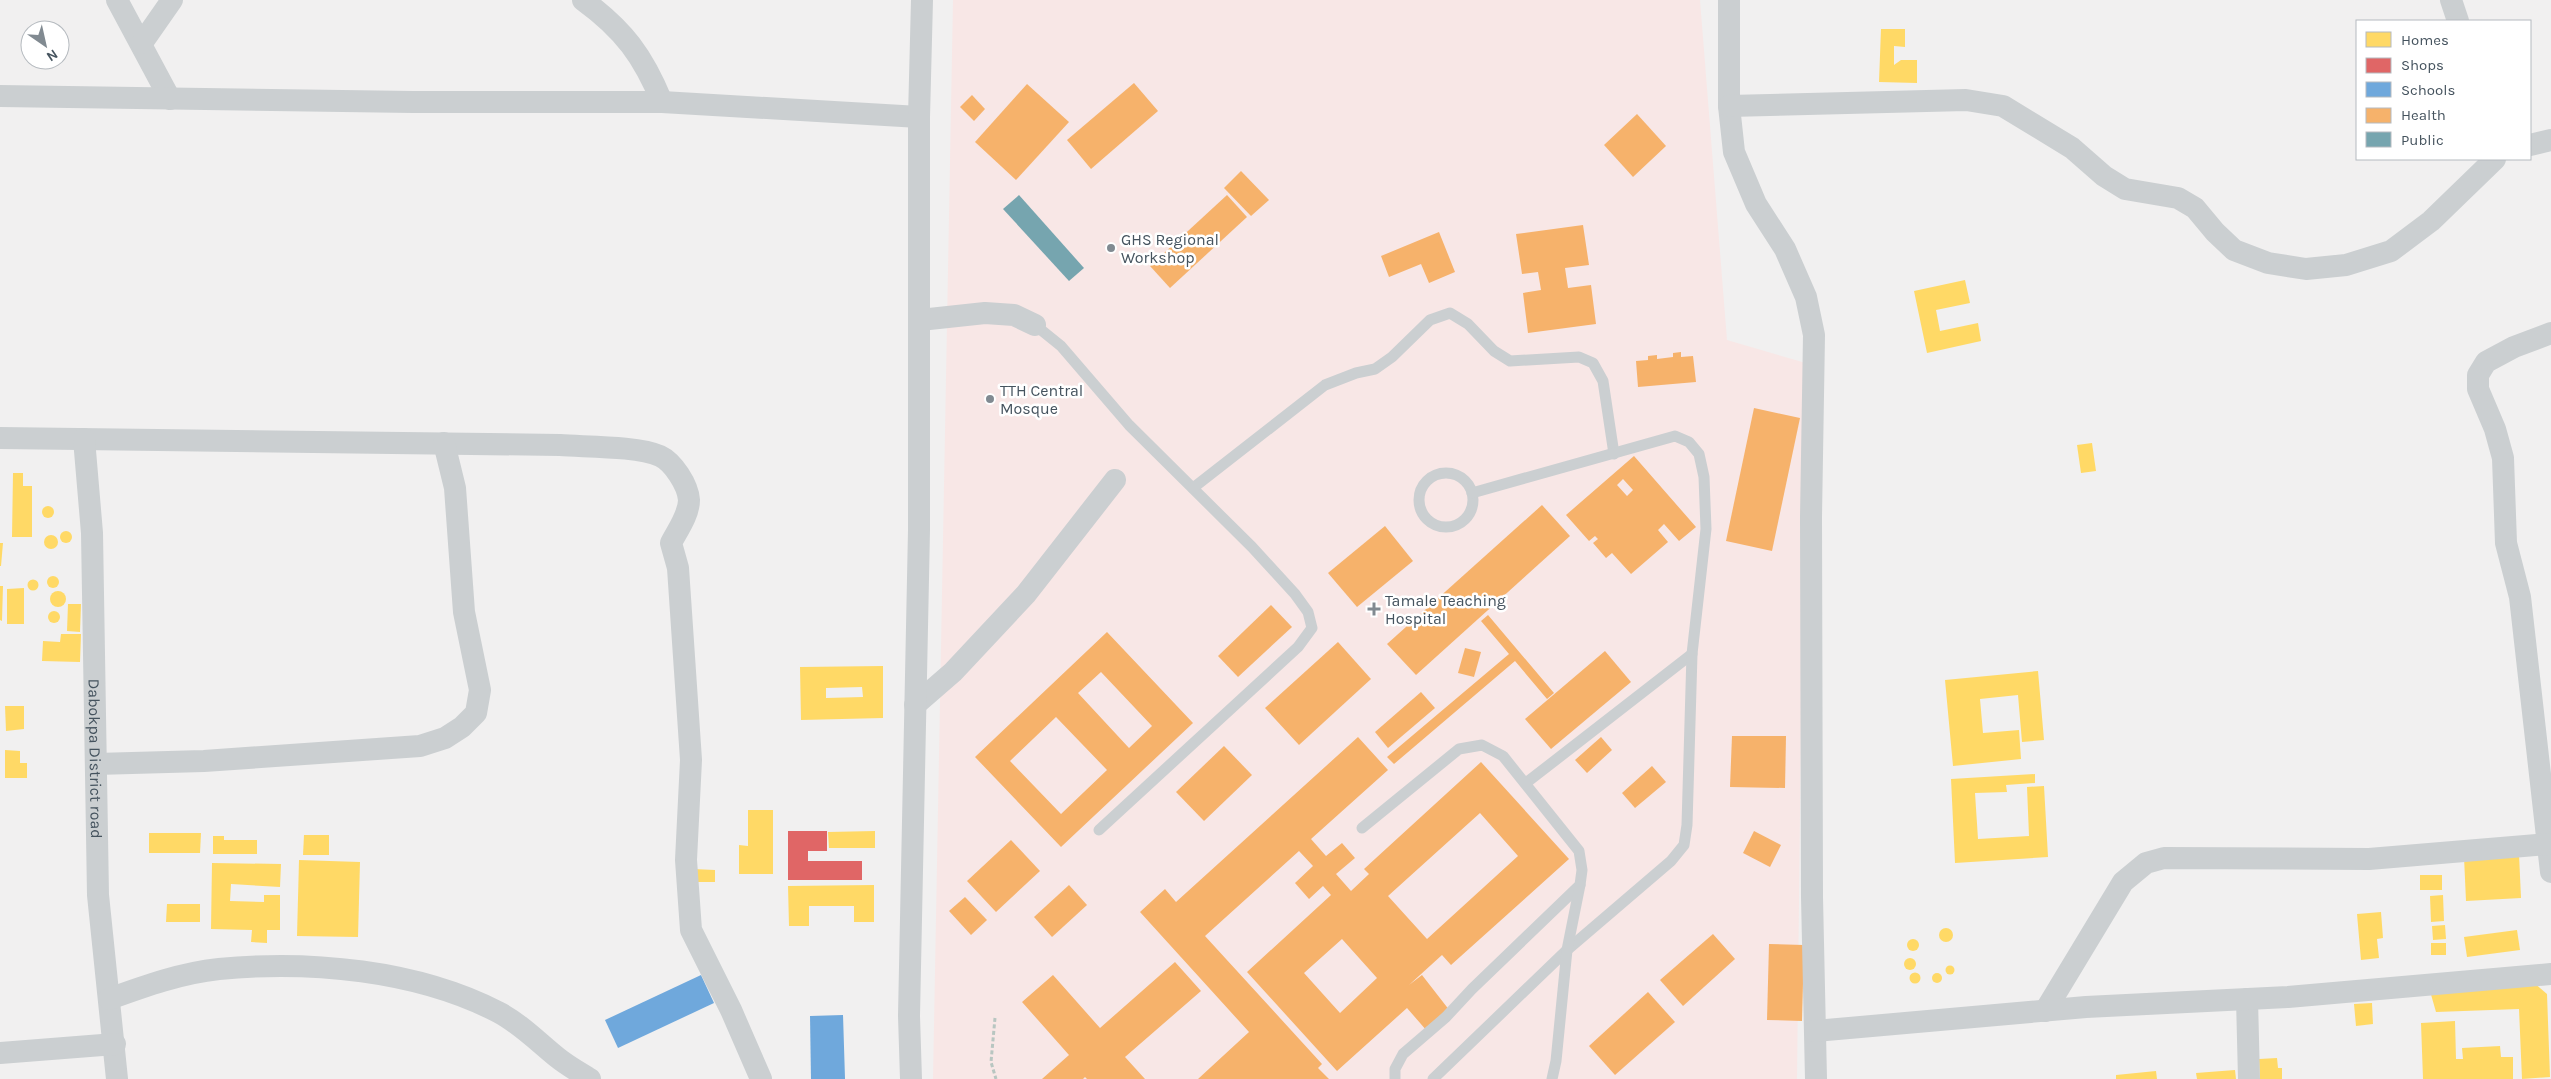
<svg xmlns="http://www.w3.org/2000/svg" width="2551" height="1079" font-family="Karla,sans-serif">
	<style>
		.medical { fill: #f8e7e6 }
		.homes { fill: #ffd966; fill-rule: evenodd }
		.shops { fill: #e06666 }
		.schools { fill: #6fa8dc }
		.health { fill: #f6b26b; fill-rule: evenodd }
		.public { fill: #76a5af }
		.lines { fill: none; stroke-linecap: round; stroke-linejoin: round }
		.path { stroke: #b8c6c1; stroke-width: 3; stroke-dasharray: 4 2.5; stroke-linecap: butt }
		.lane { stroke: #cbcfd1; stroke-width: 11 }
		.street { stroke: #cbcfd1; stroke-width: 22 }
		.poi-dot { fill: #818a91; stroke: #fff; stroke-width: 2 }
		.labels { text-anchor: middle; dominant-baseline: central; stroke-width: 5; stroke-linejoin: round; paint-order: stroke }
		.poi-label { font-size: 16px; fill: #45535e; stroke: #fff; text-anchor: start }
		.street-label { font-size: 16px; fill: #45535e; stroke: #fff }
	</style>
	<rect width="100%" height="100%" fill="#f1f0f0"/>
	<polygon class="medical" points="953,0 1700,0 1727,340 1823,368 1801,725 1797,1079 933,1079"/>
	<g class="homes">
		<polygon points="1881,29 1905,29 1905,47 1894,46 1894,65 1901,60 1917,60 1917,83 1879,82"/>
		<polygon points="1965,280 1970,303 1936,310 1940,331 1978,323 1981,341 1927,353 1914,291"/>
		<polygon points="2092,443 2096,471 2081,473 2077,445"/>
		<polygon points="13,473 23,473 23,486 32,486 32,537 12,537"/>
		<circle cx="48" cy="512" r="6"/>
		<circle cx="66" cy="537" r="6"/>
		<circle cx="51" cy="542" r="7"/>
		<polygon points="0,543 3,543 1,566 0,566"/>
		<circle cx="53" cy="582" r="6"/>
		<circle cx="33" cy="585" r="5.5"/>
		<polygon points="0,586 3,586 2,621 0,620"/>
		<polygon points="24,588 24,624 7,624 7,589"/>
		<circle cx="58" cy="599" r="8"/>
		<polygon points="68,604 81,604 80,632 67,631"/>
		<circle cx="54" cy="617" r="6"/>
		<polygon points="61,634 81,634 80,662 42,661 43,641 60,642"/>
		<path d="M 883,666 L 883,718 L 801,720 L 800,667 ZM 862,687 L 863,697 L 826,698 L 826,688 Z"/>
		<polygon points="2038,671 2044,740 2022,742 2018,695 1980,699 1983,733 2019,730 2021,759 1953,766 1945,680"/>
		<polygon points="5,706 24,706 24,729 6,731"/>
		<polygon points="5,750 20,751 20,763 27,763 27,778 5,778"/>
		<polygon points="2035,774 2035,783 2006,785 2007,792 1975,793 1978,839 2029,836 2027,787 2044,786 2048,857 1955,863 1951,779"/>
		<polygon points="748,810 773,810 773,874 739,874 739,845 748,846"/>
		<polygon points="875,831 875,848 829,848 828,832"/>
		<polygon points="149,833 201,833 200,853 149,853"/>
		<polygon points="304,835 329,835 329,855 303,855"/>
		<polygon points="213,836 224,836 224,840 257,840 257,854 213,854"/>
		<polygon points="2519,854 2521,898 2466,901 2464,857"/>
		<polygon points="299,860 360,862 358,937 297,936"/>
		<polygon points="212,863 281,864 280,887 231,884 230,901 264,902 264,895 280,895 280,930 267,930 267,943 251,942 252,930 211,929"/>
		<polygon points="693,869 715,870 715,882 694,882"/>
		<rect x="2420" y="875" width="22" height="15"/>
		<polygon points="874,885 874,922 854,922 854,906 809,906 809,926 789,926 788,886"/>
		<polygon points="2443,895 2444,921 2431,922 2430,896"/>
		<polygon points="167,904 200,904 200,922 166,922"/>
		<polygon points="2381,912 2383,938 2377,939 2379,958 2361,960 2357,914"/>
		<polygon points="2445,925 2446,939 2433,940 2432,926"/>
		<circle cx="1946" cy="935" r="7"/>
		<polygon points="2517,930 2520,950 2467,957 2464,937"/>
		<circle cx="1913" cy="945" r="6"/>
		<rect x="2431" y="943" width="15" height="12"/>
		<circle cx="1910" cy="964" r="6"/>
		<circle cx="1950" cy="970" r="4.5"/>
		<circle cx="1915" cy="978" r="5.5"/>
		<circle cx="1937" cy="978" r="5"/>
		<polygon points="2532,981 2547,994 2550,1077 2522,1079 2519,1009 2436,1012 2430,991"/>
		<polygon points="2372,1003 2373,1024 2356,1026 2354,1004"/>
		<polygon points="2455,1021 2456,1059 2463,1059 2462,1048 2500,1046 2501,1057 2513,1057 2513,1079 2423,1079 2421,1023"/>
		<polygon points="2277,1058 2278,1068 2282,1068 2282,1079 2260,1079 2259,1059"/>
		<polygon points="2235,1070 2236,1079 2197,1079 2196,1073"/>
		<polygon points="2156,1071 2157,1079 2116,1079 2116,1075"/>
	</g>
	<polygon class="shops" points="788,831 827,831 827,851 808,851 808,861 862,861 862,880 788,880"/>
	<g class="schools">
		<polygon points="701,975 714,1003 618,1048 605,1020"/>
		<polygon points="843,1015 845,1079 811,1079 810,1016"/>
	</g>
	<g class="health">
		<polygon points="1134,83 1158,111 1091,169 1067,140"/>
		<polygon points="1027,84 1069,122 1016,180 975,142"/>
		<polygon points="972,95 985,109 974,121 960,107"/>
		<polygon points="1637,114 1666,146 1633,177 1604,145"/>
		<polygon points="1241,171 1269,200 1251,216 1224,188"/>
		<polygon points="1227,195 1247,217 1170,288 1150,266"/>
		<polygon points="1583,225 1589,265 1565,268 1568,288 1591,285 1596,324 1528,333 1523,293 1541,290 1538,272 1522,274 1516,234"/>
		<polygon points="1439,232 1455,272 1429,283 1421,264 1389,277 1381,256"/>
		<polygon points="1681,352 1681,357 1693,356 1696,382 1638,387 1636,361 1648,360 1648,356 1657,355 1657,359 1673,357 1673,353"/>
		<polygon points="1754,408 1800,418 1772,551 1726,541"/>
		<path d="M 1634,456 L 1696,527 L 1679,541 L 1664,524 L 1658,530 L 1668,542 L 1631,574 L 1612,553 L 1606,558 L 1593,543 L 1598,539 L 1595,536 L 1589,541 L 1566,515 ZM 1623,479 L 1633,490 L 1627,496 L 1617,485 Z"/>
		<polygon points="1542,505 1570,536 1416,675 1387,644"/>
		<polygon points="1385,526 1413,561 1357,607 1328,573"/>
		<polygon points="1271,605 1292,627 1238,677 1218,656"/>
		<polygon points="1488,615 1554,693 1547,699 1515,661 1394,764 1387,757 1509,654 1481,621"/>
		<path d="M 1107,632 L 1193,723 L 1061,847 L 975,757 ZM 1101,672 L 1152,726 L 1129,748 L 1078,693 ZM 1056,717 L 1107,770 L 1061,814 L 1010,761 Z"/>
		<polygon points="1338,642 1371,679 1299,745 1265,708"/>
		<polygon points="1465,648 1481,652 1474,677 1458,673"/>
		<polygon points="1605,651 1631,682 1551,749 1525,719"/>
		<polygon points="1421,692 1435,708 1388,748 1375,732"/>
		<polygon points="1732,736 1786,736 1785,788 1730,787"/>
		<path d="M 1358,737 L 1388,770 L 1311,839 L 1326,856 L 1342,843 L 1355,858 L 1336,874 L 1351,891 L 1369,874 L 1364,869 L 1481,762 L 1569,859 L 1451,965 L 1442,955 L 1409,985 L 1422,975 L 1450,1011 L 1427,1031 L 1407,1008 L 1337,1071 L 1247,972 L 1331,895 L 1323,886 L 1309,899 L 1295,883 L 1313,866 L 1299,851 L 1205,936 L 1322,1064 L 1318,1068 L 1329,1079 L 1198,1079 L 1249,1032 L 1140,912 L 1165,889 L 1176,902 ZM 1480,813 L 1518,856 L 1427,939 L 1388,896 ZM 1342,939 L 1377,978 L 1340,1013 L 1304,973 Z"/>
		<polygon points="1601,737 1612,750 1587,773 1575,760"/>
		<polygon points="1224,746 1252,775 1204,821 1176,792"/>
		<polygon points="1652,766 1666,782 1635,808 1622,793"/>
		<polygon points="1754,831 1781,845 1770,867 1743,853"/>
		<polygon points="1011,840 1040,871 996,912 967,881"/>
		<polygon points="1069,885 1087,905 1052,937 1034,917"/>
		<polygon points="965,897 987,920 971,935 949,911"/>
		<polygon points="1713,934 1735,959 1683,1006 1660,980"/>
		<polygon points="1769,944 1804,945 1802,1021 1767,1020"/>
		<polygon points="1175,962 1201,991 1125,1057 1145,1079 1087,1079 1085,1077 1083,1079 1042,1079 1069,1055 1022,1002 1053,975 1100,1028"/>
		<polygon points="1648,992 1675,1022 1615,1075 1589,1046"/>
	</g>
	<polygon class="public" points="1019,195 1084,268 1069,281 1003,209"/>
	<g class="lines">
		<polyline class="path" points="995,1018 991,1062 996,1079"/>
		<g class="lane">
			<polyline points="1035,325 1061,346 1129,425 1252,547 1295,594 1308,612 1312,628 1298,647 1099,830"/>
			<circle cx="1446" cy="500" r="27"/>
			<polyline points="1193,488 1325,385 1356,373 1375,369 1392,357 1430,320 1450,313 1468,324 1494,351 1510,361 1579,357 1593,363 1603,381 1614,454"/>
			<polyline points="1526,783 1692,654"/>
			<polyline points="1362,828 1459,749 1482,745 1503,756 1579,851 1582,870 1580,885 1472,989 1446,1017 1403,1054 1395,1069 1395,1079"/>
			<polyline points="1433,1079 1567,950 1671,861 1684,845 1687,825 1692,654 1706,529 1704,477 1699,454 1689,442 1675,436 1472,493"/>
			<polyline points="1552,1079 1556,1061 1567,950 1580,885"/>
		</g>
		<g class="street">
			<polyline points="117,0 170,99"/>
			<path d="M 583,0 C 624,30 643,56 662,102"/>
			<polyline points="1729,0 1729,106 1734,152 1756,204 1785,249 1806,297 1814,335 1811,517 1812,897 1816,1079"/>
			<polyline points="2451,0 2458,21"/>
			<polyline points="142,43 172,0"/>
			<polyline points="0,96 413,102 662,102 919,117"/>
			<polyline points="1729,106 1966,100 2003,106 2072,148 2104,176 2125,189 2178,198 2195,208 2215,232 2234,250 2268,263 2306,269 2346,265 2391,251 2431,221 2495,159"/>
			<polyline points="2530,145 2551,140"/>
			<polyline points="920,320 985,313 1014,315 1035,325"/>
			<polyline points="2551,333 2514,347 2486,362 2478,375 2478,389 2495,429 2503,458 2506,543 2520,597 2551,872"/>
			<path d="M 0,438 L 560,445 C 585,447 638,446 660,456 C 673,462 688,485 689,500 C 689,515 677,531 671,543 L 678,568 L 691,760 L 686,860 L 691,930 L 731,1010 L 761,1079"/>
			<path id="s1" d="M 84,439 L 92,533 L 98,895 L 117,1079"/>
			<polyline points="915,705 953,672 1026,594 1115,480"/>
			<polyline points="96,764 204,761 420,746 445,738 462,727 476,713 480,690 464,612 455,488 444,443"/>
			<path d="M 109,999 C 145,986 181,973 219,969 C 309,960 417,970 498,1012 C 521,1024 538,1042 558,1058 C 568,1066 579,1072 590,1079"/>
			<polyline points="2247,999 2249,1079"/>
			<polyline points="2045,1011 2123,882 2146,863 2164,858 2369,859 2548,844"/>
			<polyline points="1815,1031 2086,1007 2288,997 2551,974"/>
			<polyline points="0,1053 115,1044"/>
			<polyline points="911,1079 909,1016 919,530 919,117 922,0"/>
		</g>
	</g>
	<g class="poi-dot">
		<circle cx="1111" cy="248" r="5"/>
		<circle cx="990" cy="399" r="5"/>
		<path d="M1371.5 601.5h5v5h5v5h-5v5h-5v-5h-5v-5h5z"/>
	</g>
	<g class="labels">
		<g class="poi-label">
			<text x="1121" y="239">GHS Regional<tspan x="1121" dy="18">Workshop</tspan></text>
			<text x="1000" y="390">TTH Central<tspan x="1000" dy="18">Mosque</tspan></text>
			<text x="1385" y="600">Tamale Teaching<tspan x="1385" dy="18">Hospital</tspan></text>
		</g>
		<g class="street-label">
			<text stroke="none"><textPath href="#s1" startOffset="320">Dabokpa District road</textPath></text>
		</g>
	</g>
	<rect x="2356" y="20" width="175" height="140" fill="#ffffff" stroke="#b5babf"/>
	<rect x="2366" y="32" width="25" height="15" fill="#ffd966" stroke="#b5babf"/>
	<text x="2401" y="45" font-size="15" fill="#45535e">Homes</text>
	<rect x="2366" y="58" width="25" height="15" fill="#e06666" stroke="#b5babf"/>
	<text x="2401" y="70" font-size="15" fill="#45535e">Shops</text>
	<rect x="2366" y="82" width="25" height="15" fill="#6fa8dc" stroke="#b5babf"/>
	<text x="2401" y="95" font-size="15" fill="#45535e">Schools</text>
	<rect x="2366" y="108" width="25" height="15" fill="#f6b26b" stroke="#b5babf"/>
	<text x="2401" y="120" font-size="15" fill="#45535e">Health</text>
	<rect x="2366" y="132" width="25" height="15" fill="#76a5af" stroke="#b5babf"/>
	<text x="2401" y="145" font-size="15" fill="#45535e">Public</text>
	<g transform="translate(45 45) rotate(146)"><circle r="24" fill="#ffffff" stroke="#b5babf"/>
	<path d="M0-4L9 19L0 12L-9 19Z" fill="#818a91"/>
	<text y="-8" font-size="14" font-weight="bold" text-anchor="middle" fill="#45535e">N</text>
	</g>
</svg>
